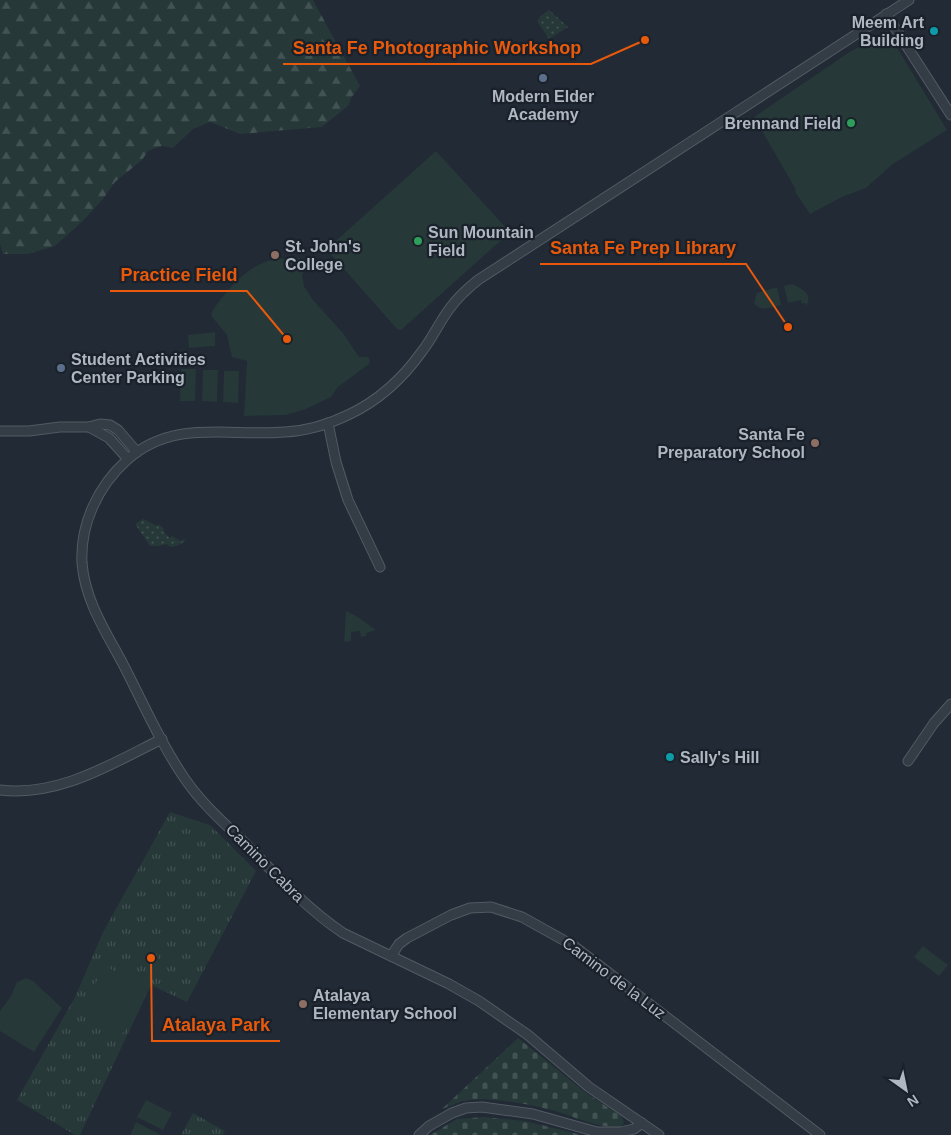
<svg xmlns="http://www.w3.org/2000/svg" width="951" height="1135" font-family="Helvetica,sans-serif">
	<style>
		.grass { fill: url(#grass-dots) }
		.forest { fill: url(#forest-firs) }
		.cemetery { fill: url(#cemetery-stones) }
		.park { fill: url(#park-tufts) }
		.garden { fill: #263838 }
		.lines { fill: none; stroke-linecap: round; stroke-linejoin: round }
		.minor-casing { stroke: #525a63; stroke-width: 11 }
		.minor { stroke: #343c45; stroke-width: 9 }
		.culture-dot { fill: #0f9aa8; stroke: #1a212a; stroke-width: 2 }
		.service-dot { fill: #5c6f8a; stroke: #1a212a; stroke-width: 2 }
		.leisure-dot { fill: #2e9e5b; stroke: #1a212a; stroke-width: 2 }
		.education-dot { fill: #8d6e63; stroke: #1a212a; stroke-width: 2 }
		.labels { text-anchor: middle; dominant-baseline: central; stroke-width: 4.5; stroke-linejoin: round; paint-order: stroke }
		.poi-label { font-size: 16px; font-weight: bold; fill: #afb7c2; stroke: #1a212a; text-anchor: start }
		.street-label { font-size: 16px; fill: #afb7c2; stroke: #1a212a }
		.leader { fill: none; stroke: #e8590c; stroke-width: 2 }
		.callout-dot { fill: #e8590c; stroke: #1a212a; stroke-width: 2 }
		.callout-label { font-size: 18px; text-anchor: middle; font-weight: bold; fill: #e8590c; stroke: #1a212a; stroke-width: 4.5; stroke-linejoin: round; paint-order: stroke }
	</style>
	<defs>
		<pattern id="grass-dots" width="8" height="8" patternUnits="userSpaceOnUse" patternTransform="scale(1.25)"><rect width="8" height="8" fill="#263838"/><path d="M2 2h.1M6 6h.1" fill="none" stroke="#435353" stroke-width="1.8" stroke-linecap="round"/></pattern>
		<pattern id="forest-firs" width="22" height="20" patternUnits="userSpaceOnUse" patternTransform="scale(1.25)"><rect width="22" height="20" fill="#263838"/><path d="M5 1l3.5 6h-7zM16 11l3.5 6h-7z" fill="#435353"/></pattern>
		<pattern id="cemetery-stones" width="16" height="16" patternUnits="userSpaceOnUse" patternTransform="scale(1.25)"><rect width="16" height="16" fill="#263838"/><path d="M2 7V4a2 2 0 0 1 4 0v3zM10 15v-3a2 2 0 0 1 4 0v3z" fill="#435353"/></pattern>
		<pattern id="park-tufts" width="24" height="20" patternUnits="userSpaceOnUse" patternTransform="scale(1.25)"><rect width="24" height="20" fill="#263838"/><path d="M3 7l-1-3M5 7V3M7 7l1-3M15 17l-1-3M17 17v-4M19 17l1-3" fill="none" stroke="#435353"/></pattern>
	</defs>
	<rect width="100%" height="100%" fill="#212a35"/>
	<g class="grass">
		<polygon points="549,10 568,27 549,39 537,21 540,18 539,17"/>
		<path d="M 143,519 L 155,525 L 160,525 L 164,529 L 163,531 L 170,538 L 172,536 L 180,541 L 186,538 C 183,545 177,546 171,547 L 166,544 L 159,546 L 150,546 L 135,524 Z"/>
	</g>
	<polygon class="forest" points="0,0 313,0 360,86 351,98 349,105 322,127 240,134 210,122 193,129 173,148 163,146 155,148 148,151 142,160 115,182 103,199 83,221 55,246 28,254 3,254 0,244"/>
	<g class="cemetery">
		<path d="M 518,1038 L 589,1095 L 621,1116 L 624,1122 L 621,1127 C 597,1128 578,1118 555,1111 C 532,1105 486,1095 464,1101 C 457,1102 449,1107 442,1109 Z"/>
		<polygon points="484,1117 525,1121 582,1135 430,1135 457,1119"/>
	</g>
	<g class="park">
		<polygon points="170,812 210,825 256,871 187,1002 151,985 80,1135 75,1135 17,1100 75,997 103,932"/>
		<polygon points="193,1113 225,1131 223,1135 181,1135"/>
	</g>
	<g class="garden">
		<polygon points="887,31 947,130 893,164 866,188 842,197 810,214 795,192 796,190 754,117 848,53"/>
		<polygon points="436,151 508,230 508,234 401,330 397,329 328,251 328,248"/>
		<path d="M 300,258 L 304,270 L 302,276 L 304,286 L 313,300 L 343,333 L 359,357 L 368,357 L 370,360 L 369,364 L 338,387 L 331,397 L 306,409 L 286,415 L 244,416 L 247,361 L 232,357 L 227,335 L 212,317 L 211,313 C 225,292 246,266 272,260 C 281,258 291,259 300,258 Z"/>
		<path d="M 792,284 C 802,288 814,295 806,306 L 805,303 L 802,304 L 801,300 L 788,303 L 784,286 Z"/>
		<path d="M 777,287 L 781,305 C 772,307 761,313 754,303 L 757,293 Z"/>
		<polygon points="215,332 215,346 189,348 188,335"/>
		<polygon points="181,369 196,369 195,401 180,401"/>
		<polygon points="203,370 218,370 217,402 202,401"/>
		<polygon points="224,371 239,371 238,403 223,402"/>
		<path d="M 346,611 C 358,616 366,623 376,630 L 366,633 L 366,636 L 361,637 L 360,631 L 351,632 L 351,641 L 344,642 Z"/>
		<polygon points="923,946 948,965 939,976 914,957"/>
		<polygon points="105,966 148,989 124,1033 81,1010"/>
		<polygon points="26,978 33,981 62,1008 34,1052 0,1031 0,1011 11,996 17,982"/>
		<polygon points="146,1100 172,1113 163,1130 137,1117"/>
		<polygon points="136,1122 161,1135 130,1135"/>
	</g>
	<g class="lines">
		<g class="minor-casing">
			<g id="minor">
				<polyline points="886,14 951,115"/>
				<polyline points="328,423 336,462 348,500 380,567"/>
				<polyline points="89,427 109,438 128,459"/>
				<polyline points="0,431 29,431 60,427 89,427 100,424 110,425 118,430 137,452"/>
				<polyline points="908,761 934,723 951,704"/>
				<path d="M 0,790 C 59,797 111,764 162,739"/>
				<polyline points="391,956 399,944 407,938 451,915 470,908 491,907 522,917 574,946 820,1135"/>
				<polyline points="419,1135 429,1126 452,1113 466,1108 482,1107 533,1114 597,1132 621,1132 634,1129 642,1123"/>
				<path d="M 659,1135 L 589,1087 L 528,1035 L 479,1001 L 449,984 L 343,933 C 307,909 277,876 247,845 C 226,825 202,804 185,779 C 161,744 143,703 123,664 C 106,632 85,601 82,563 C 80,524 98,486 127,460 C 174,418 229,437 285,432 C 306,431 329,424 348,415 C 378,401 404,377 423,350 C 433,337 440,321 450,308 C 458,297 468,288 478,280 L 909,0"/>
			</g>
		</g>
		<use href="#minor" class="minor"/>
	</g>
	<g class="culture-dot">
		<circle cx="934" cy="31" r="5"/>
		<circle cx="670" cy="757" r="5"/>
	</g>
	<g class="service-dot">
		<circle cx="543" cy="78" r="5"/>
		<circle cx="61" cy="368" r="5"/>
	</g>
	<g class="leisure-dot">
		<circle cx="851" cy="123" r="5"/>
		<circle cx="418" cy="241" r="5"/>
	</g>
	<g class="education-dot">
		<circle cx="275" cy="255" r="5"/>
		<circle cx="815" cy="443" r="5"/>
		<circle cx="303" cy="1004" r="5"/>
	</g>
	<g class="labels">
		<g class="poi-label">
			<text x="924" y="22" text-anchor="end">Meem Art<tspan x="924" dy="18">Building</tspan></text>
			<text x="543" y="96" text-anchor="middle">Modern Elder<tspan x="543" dy="18">Academy</tspan></text>
			<text x="841" y="123" text-anchor="end">Brennand Field</text>
			<text x="428" y="232">Sun Mountain<tspan x="428" dy="18">Field</tspan></text>
			<text x="285" y="246">St. John's<tspan x="285" dy="18">College</tspan></text>
			<text x="71" y="359">Student Activities<tspan x="71" dy="18">Center Parking</tspan></text>
			<text x="805" y="434" text-anchor="end">Santa Fe<tspan x="805" dy="18">Preparatory School</tspan></text>
			<text x="680" y="757">Sally's Hill</text>
			<text x="313" y="995">Atalaya<tspan x="313" dy="18">Elementary School</tspan></text>
		</g>
		<g class="street-label">
			<text transform="translate(265 863) rotate(45)">Camino Cabra</text>
			<text transform="translate(614 978) rotate(37)">Camino de la Luz</text>
		</g>
	</g>
	<path class="leader" d="M645 40L591 64H283M788 327L746 264H540M287 339L247 291H110M151 958L152 1041H280"/>
	<g class="callout-dot">
		<circle cx="645" cy="40" r="5"/>
		<circle cx="788" cy="327" r="5"/>
		<circle cx="287" cy="339" r="5"/>
		<circle cx="151" cy="958" r="5"/>
	</g>
	<g class="callout-label">
		<text x="437" y="54">Santa Fe Photographic Workshop</text>
		<text x="643" y="254">Santa Fe Prep Library</text>
		<text x="179" y="281">Practice Field</text>
		<text x="216" y="1031">Atalaya Park</text>
	</g>
	<g transform="translate(906 1090) rotate(147)" stroke="#1a212a" stroke-width="4" paint-order="stroke">
	<path d="M0-4L9 19L0 12L-9 19Z" fill="#afb7c2"/>
	<text y="-8" font-size="14" font-weight="bold" text-anchor="middle" fill="#afb7c2">N</text>
	</g>
</svg>
